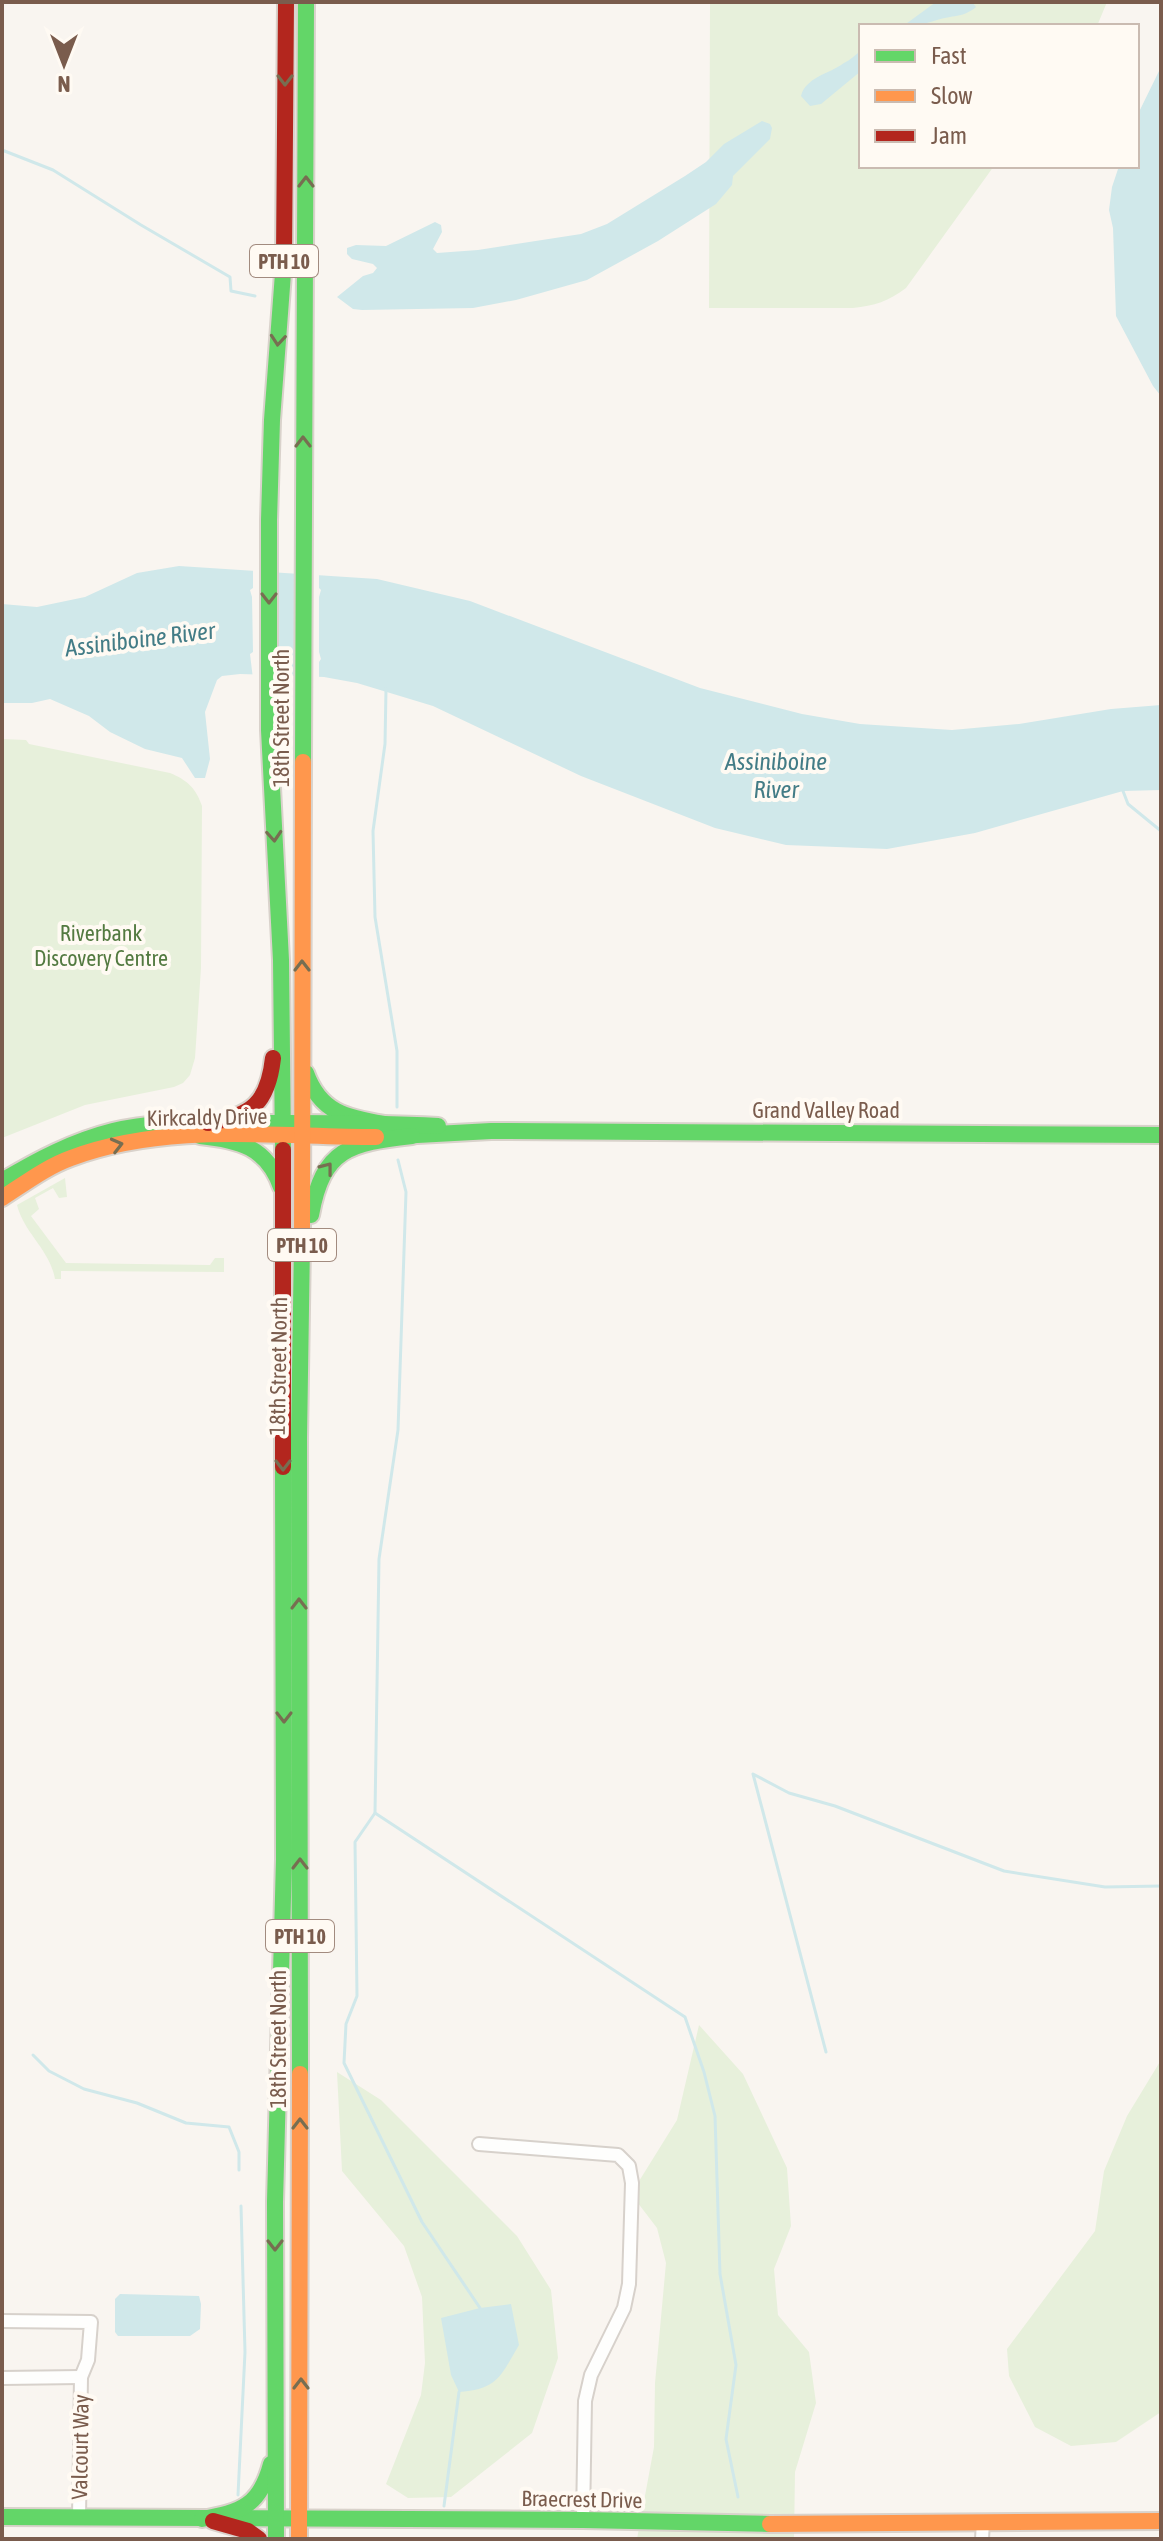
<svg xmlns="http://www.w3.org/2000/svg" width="1163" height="2541" font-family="'Asap Condensed',sans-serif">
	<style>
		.green { fill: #e7f0db }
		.water { fill: #d0e8ea }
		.pier { fill: #f9f5f0 }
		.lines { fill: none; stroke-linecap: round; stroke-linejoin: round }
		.stream { stroke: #d0e8ea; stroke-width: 3 }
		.street-casing { stroke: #d7d1cb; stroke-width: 16 }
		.fast-casing { stroke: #d9d2cb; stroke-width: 20 }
		.slow-casing { stroke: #d9d2cb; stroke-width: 20 }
		.jam-casing { stroke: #d9d2cb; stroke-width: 20 }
		.street { stroke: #fefefd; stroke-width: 12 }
		.fast { stroke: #63d668; stroke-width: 16 }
		.slow { stroke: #ff974d; stroke-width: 16 }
		.jam { stroke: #b3261e; stroke-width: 16 }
		.oneway { stroke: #776e51 }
		.labels { text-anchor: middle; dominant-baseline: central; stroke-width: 8; stroke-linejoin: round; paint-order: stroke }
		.shield { fill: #fffaf3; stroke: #a28b7f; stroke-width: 2 }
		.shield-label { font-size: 20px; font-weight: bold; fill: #7a5c4d }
		.street-label { font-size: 22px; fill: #7a5c4d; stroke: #fffaf3 }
		.park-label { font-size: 22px; fill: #537a41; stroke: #fffaf3 }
		.water-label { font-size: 24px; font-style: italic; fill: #437c86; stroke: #fffaf3 }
	</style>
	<rect width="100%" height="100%" fill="#f9f5f0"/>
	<g class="green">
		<path d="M 710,2 L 1107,2 L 1097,26 L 861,26 L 861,166 L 994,166 L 906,288 C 889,301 874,306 853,308 L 709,308 Z"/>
		<path d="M 2,739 L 26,740 L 29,744 L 170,773 C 187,780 196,788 202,806 L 201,968 L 195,1058 L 190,1075 L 183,1083 L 174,1087 L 85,1105 L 2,1138 Z"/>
		<path d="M 65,1178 L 67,1197 L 59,1198 L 53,1188 L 35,1198 L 39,1209 L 31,1216 L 66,1263 L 210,1265 L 215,1258 L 224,1258 L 224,1272 L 61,1271 L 61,1279 L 55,1279 C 50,1250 24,1233 17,1205 Z"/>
		<polygon points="699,2025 743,2074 787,2168 791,2226 774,2269 778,2315 809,2352 816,2403 795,2472 794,2539 637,2539 654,2447 655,2383 666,2263 657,2228 631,2194 677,2120"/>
		<polygon points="1161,2060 1161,2412 1116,2442 1071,2446 1035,2427 1009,2376 1007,2349 1095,2231 1104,2171 1127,2116"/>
		<polygon points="337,2072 381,2100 517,2236 551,2290 558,2358 532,2433 451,2497 408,2498 386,2484 421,2395 425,2363 422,2297 404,2246 342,2171"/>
	</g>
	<g class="water">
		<path d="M 936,2 L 972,2 L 976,7 C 963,18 952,15 937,20 C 923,24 918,26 903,26 Z"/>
		<path d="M 861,50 L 861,71 L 821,104 L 810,106 L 801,96 C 806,77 829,74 844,63 C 850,60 856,55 861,50 Z"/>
		<polygon points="1161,67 1161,396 1153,386 1116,316 1113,228 1109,210 1112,187 1119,166 1137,166 1137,116"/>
		<polygon points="762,121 770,124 772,128 770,139 733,176 732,185 716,204 658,241 587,280 516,300 473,308 362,310 353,309 337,297 363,276 373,273 377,268 373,264 352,259 347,254 347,248 356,245 386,246 435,222 441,225 442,232 433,249 437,253 478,250 581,234 607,224 685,176 706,162 724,144"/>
		<polygon points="179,566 377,579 470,601 700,688 802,714 860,724 952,730 1019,724 1111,709 1161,705 1161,790 1123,791 975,833 887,849 786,845 715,828 581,776 433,706 357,683 324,677 240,674 222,676 217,680 205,712 210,759 205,778 195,778 182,758 145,749 110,732 89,716 50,699 32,703 2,703 2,604 37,607 85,597 137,573"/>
		<polygon points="120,2294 199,2296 201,2304 200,2329 190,2336 118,2336 115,2332 115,2299"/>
		<path d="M 511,2304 L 519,2345 C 500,2377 498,2389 459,2392 L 451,2375 L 441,2318 L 480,2308 Z"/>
	</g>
	<g class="pier">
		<polygon points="253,568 279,569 279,680 253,679 250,654 253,652 252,597 250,590 253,588"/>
		<polygon points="294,569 319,570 319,588 321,590 319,597 319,652 321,659 319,662 319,681 294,680"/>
	</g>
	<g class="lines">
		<g class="stream">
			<polyline points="2,150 53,170 141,225 230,277 231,291 255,296"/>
			<polyline points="386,689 385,744 373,831 375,917 397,1051 397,1107"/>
			<polyline points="1123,791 1128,804 1161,831"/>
			<polyline points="398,1160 406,1192 398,1430 379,1559 375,1813 355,1842 357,1996 346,2024 344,2063 422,2222 480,2308"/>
			<polyline points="375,1813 685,2017 704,2072 715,2116 720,2274 736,2365 726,2439 738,2497"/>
			<polyline points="826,2052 753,1774 789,1793 835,1806 1004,1871 1105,1887 1161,1886"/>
			<polyline points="33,2055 49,2071 84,2089 137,2103 186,2123 229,2127 239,2152 239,2170"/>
			<polyline points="238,2495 245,2352 241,2206"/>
			<polyline points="444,2506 459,2392"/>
		</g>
		<g class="street-casing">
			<g id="street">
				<polyline points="479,2144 618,2155 629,2166 632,2183 629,2284 624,2308 591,2375 585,2401 583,2520"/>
				<polyline points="2,2321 91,2322 88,2360 81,2377 79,2517"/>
				<polyline points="2,2378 81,2377"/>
				<polyline points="982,2539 983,2521"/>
			</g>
		</g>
		<g class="fast-casing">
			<g id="fast">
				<polyline points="303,762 306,2"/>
				<path d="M 306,1073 C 320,1112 346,1118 384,1124"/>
				<path d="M 200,1136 C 239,1140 267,1147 281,1187"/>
				<polyline points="399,1136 491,1131 1161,1135"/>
				<polyline points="283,1150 281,960 269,730 269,520 272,420 284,260"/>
				<path d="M 2,1181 C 37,1160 73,1141 113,1131 C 153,1121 195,1123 236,1123 C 303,1123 370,1122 438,1126"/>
				<path d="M 311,1215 C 323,1148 350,1143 412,1136"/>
				<polyline points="300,2074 299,1438 302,1243"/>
				<polyline points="2,2517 583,2520 770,2524"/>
				<path d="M 202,2519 C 241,2512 260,2506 271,2464"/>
				<polyline points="276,2539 275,2202 284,1859 283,1467"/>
			</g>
		</g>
		<g class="slow-casing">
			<g id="slow">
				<path d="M 2,1198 C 24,1184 46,1167 71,1158 C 167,1122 275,1137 376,1137"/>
				<polyline points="302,1243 303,762"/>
				<polyline points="770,2524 1161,2521"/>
				<polyline points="299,2539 300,2074"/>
			</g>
		</g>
		<g class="jam-casing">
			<g id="jam">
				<polyline points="284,260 286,2"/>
				<path d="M 208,1123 C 252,1116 268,1103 273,1058"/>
				<polyline points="283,1150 283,1467"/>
				<polyline points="213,2521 248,2531 259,2539"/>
			</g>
		</g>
		<use href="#street" class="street"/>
		<use href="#fast" class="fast"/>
		<use href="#slow" class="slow"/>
		<use href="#jam" class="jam"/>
	</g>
	<defs><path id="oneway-chevron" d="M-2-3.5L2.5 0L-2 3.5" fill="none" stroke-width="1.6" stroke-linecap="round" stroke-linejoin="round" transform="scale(2)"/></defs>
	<g class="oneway">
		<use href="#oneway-chevron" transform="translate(285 80) rotate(90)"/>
		<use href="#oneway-chevron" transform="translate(306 182) rotate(-90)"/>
		<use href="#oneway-chevron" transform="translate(278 340) rotate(95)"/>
		<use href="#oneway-chevron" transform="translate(303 442) rotate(-90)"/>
		<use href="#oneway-chevron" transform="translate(269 598) rotate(90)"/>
		<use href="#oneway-chevron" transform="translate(274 836) rotate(86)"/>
		<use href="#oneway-chevron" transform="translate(302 966) rotate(-90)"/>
		<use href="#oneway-chevron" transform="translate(117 1145) rotate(-14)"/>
		<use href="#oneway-chevron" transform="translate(327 1168) rotate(-52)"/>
		<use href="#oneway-chevron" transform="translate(283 1465) rotate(90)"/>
		<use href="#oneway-chevron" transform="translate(299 1604) rotate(-90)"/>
		<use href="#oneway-chevron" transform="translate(284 1717) rotate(90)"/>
		<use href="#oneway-chevron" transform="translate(300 1864) rotate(-90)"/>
		<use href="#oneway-chevron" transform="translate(300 2124) rotate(-90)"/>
		<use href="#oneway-chevron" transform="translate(275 2245) rotate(90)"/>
		<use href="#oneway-chevron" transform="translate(301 2384) rotate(-90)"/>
	</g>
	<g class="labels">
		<g class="shield">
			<rect x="250" y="245" width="68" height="32" rx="6"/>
			<rect x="268" y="1229" width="68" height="32" rx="6"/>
			<rect x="266" y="1920" width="68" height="32" rx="6"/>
		</g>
		<g class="shield-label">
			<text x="284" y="261">PTH 10</text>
			<text x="302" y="1245">PTH 10</text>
			<text x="300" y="1936">PTH 10</text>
		</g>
		<g class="street-label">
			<text transform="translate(281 718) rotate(-90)">18th Street North</text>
			<text x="826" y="1110">Grand Valley Road</text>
			<text transform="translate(207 1117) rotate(-1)">Kirkcaldy Drive</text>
			<text transform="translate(278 1366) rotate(-89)">18th Street North</text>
			<text transform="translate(278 2039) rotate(-90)">18th Street North</text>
			<text transform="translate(80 2447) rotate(-89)">Valcourt Way</text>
			<text transform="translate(582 2499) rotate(1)">Braecrest Drive</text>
		</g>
		<g class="park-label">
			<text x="101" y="933">Riverbank<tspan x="101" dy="25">Discovery Centre</tspan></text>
		</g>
		<g class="water-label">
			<text transform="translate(140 639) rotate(-7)">Assiniboine River</text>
			<text x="776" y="761">Assiniboine<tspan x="776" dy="28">River</tspan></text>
		</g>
	</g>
	<rect width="1163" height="2541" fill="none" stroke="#7a5c4d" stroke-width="8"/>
	<rect x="859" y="24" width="280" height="144" fill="#fffaf3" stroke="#cabbb1" stroke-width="2"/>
	<rect x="875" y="50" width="40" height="12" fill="#63d668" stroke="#cabbb1" stroke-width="2"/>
	<text x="931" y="64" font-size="24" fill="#7a5c4d">Fast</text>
	<rect x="875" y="90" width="40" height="12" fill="#ff974d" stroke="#cabbb1" stroke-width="2"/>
	<text x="931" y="104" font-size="24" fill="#7a5c4d">Slow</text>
	<rect x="875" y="130" width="40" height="12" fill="#b3261e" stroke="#cabbb1" stroke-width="2"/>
	<text x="931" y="144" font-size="24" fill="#7a5c4d">Jam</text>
	<g transform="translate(64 64) rotate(180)" stroke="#fffaf3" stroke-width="6" paint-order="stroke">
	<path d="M0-6L14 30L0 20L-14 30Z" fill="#7a5c4d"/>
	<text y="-12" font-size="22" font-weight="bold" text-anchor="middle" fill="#7a5c4d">N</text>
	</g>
</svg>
